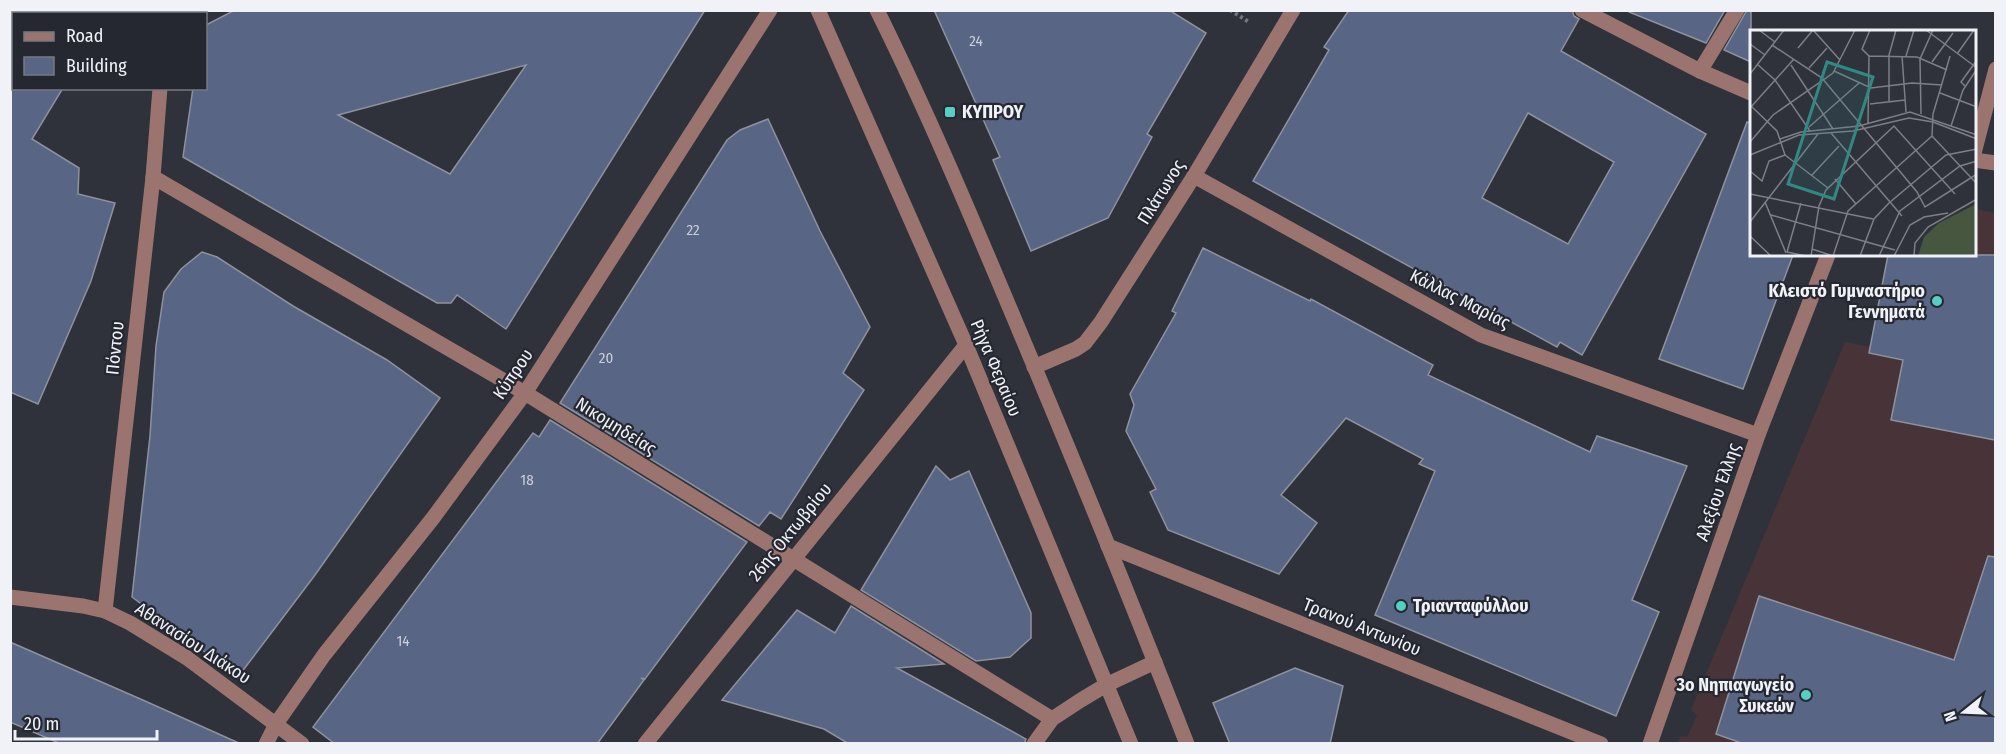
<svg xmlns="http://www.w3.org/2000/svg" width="2006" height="754" font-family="'Fira Sans Condensed',sans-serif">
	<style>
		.education { fill: #483438 }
		.building { fill: #596584; stroke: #8e929d; stroke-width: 1.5; fill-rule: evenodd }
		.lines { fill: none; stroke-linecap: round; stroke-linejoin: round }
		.path { stroke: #73767e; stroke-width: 4; stroke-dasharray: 3 3; stroke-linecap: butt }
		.minor { stroke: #9b7470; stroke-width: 15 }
		.poi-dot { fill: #56cec4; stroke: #252831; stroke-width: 2 }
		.labels { text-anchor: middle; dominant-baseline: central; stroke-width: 4.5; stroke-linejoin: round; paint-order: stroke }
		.number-label { font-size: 15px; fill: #cacfdb }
		.poi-label { font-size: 18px; font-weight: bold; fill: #f0f2f8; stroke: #252831; text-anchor: start }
		.street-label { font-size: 18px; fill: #f0f2f8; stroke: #252831 }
		.inset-road { fill: none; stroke: #7c7f87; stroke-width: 1.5 }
		.view { fill: #318983; fill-opacity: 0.15; stroke: #318983; stroke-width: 3 }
		.inset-edge { fill: none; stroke: #f0f2f8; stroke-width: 3 }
	</style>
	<rect width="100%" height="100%" fill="#2f323b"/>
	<polygon class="education" points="1975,209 1995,213 1995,743 1683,744 1678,742 1681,736 1687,737 1692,727 1697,715 1691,710 1845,342 1871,347 1888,255 1974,255"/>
	<g class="building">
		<path d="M 235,10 L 705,10 L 506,329 L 457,295 L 451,303 L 437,303 L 183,157 L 193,88 L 206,88 L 206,25 ZM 526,65 L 450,174 L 338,115 Z"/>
		<polygon points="934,10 1169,10 1206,33 1147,134 1152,137 1108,218 1031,251 993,160 1000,157"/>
		<path d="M 1349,10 L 1572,10 L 1574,16 L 1579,19 L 1561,51 L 1706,134 L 1582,355 L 1560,342 L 1557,347 L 1253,181 L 1329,50 L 1324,47 ZM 1528,113 L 1614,162 L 1568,244 L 1482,198 Z"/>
		<polygon points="1629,10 1725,10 1706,43 1629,12"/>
		<polygon points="1747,10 1751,10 1751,62 1724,50"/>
		<polygon points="10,88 63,88 32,139 79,168 78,194 115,203 91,281 38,404 10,392"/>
		<polygon points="768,119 820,231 870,327 843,373 864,390 781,519 770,512 759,526 560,403 727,140 740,130"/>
		<polygon points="1747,122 1751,123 1751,255 1793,255 1743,389 1659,359"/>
		<polygon points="1203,248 1310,301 1311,299 1433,365 1428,375 1590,452 1597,436 1687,466 1632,600 1659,612 1616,716 1375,615 1435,471 1419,464 1423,459 1346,418 1281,495 1317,523 1279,574 1168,530 1150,492 1156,489 1126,431 1134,405 1130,394 1176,313 1172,311"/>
		<polygon points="202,252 217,257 293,306 387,360 440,398 315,575 238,677 132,597 150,436 156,346 164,292 181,269"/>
		<polygon points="1888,255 1995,255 1995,440 1891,420 1903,360 1869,353"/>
		<polygon points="550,420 747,542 645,679 641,678 644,680 597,744 335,744 313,727 533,433 539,437"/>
		<polygon points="936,466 950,480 969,471 1031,613 1031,638 1010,657 976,661 861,590"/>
		<polygon points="1988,556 1995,557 1995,744 1744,744 1716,734 1759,596 1954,660"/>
		<polygon points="851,606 944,664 897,668 1026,739 1024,744 849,744 824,729 722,700 797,610 835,633"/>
		<polygon points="10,642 145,701 241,744 61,744 10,722"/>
		<polygon points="1295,668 1343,686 1330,744 1230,744 1213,703"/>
	</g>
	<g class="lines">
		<polyline class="path" points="1230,10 1249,22"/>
		<g class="minor">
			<polyline points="818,10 966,345 1131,744"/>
			<path d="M 877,10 C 929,115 974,223 1019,330 C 1077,468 1133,605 1187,744"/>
			<polyline points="1582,10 1700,71 1751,93"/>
			<polyline points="69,14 78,10"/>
			<polyline points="166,14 166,10"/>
			<polyline points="10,32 14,31"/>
			<polyline points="1700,71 1737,10"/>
			<polyline points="1974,153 1996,69"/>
			<polyline points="1974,160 1996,163"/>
			<polyline points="1194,176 1481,335 1758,435"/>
			<polyline points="153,177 525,393 1052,719"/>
			<polyline points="1034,367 1076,349 1085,343 1101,322 1194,176 1293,10"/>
			<polyline points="1108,546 1601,744"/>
			<polyline points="10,597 83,606 105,611 130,623 187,658 302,744"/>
			<polyline points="105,611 153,177 160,88"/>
			<polyline points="266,744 276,724 324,655 433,518 525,393 770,10"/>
			<polyline points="645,744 966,345"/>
			<polyline points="1034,744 1052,719 1081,700 1106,685 1155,662"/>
			<polyline points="1650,744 1758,435 1828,255"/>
		</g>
	</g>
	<g class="poi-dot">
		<rect x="944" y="106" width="12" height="12" rx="3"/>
		<circle cx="1937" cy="301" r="6"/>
		<circle cx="1401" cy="606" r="6"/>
		<circle cx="1806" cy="695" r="6"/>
	</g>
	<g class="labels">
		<g class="number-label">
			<text x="976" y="41">24</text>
			<text x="693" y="230">22</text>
			<text x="606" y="358">20</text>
			<text x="527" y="480">18</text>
			<text x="403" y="641">14</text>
		</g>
		<g class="poi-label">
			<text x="962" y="112">ΚΥΠΡΟΥ</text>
			<text x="1925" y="291" text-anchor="end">Κλειστό Γυμναστήριο<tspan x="1925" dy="21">Γεννηματά</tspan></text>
			<text x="1413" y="606">Τριανταφύλλου</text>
			<text x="1794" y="685" text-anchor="end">3ο Νηπιαγωγείο<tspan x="1794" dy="21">Συκεών</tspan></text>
		</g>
		<g class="street-label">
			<text transform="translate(1161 192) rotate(-58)">Πλάτωνος</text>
			<text transform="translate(1460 299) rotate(27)">Κάλλας Μαρίας</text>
			<text transform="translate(115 348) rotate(-84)">Πόντου</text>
			<text transform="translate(996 368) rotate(67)">Ρήγα Φεραίου</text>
			<text transform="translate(513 374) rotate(-56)">Κύπρου</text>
			<text transform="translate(616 426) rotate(32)">Νικομηδείας</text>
			<text transform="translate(1718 492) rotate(-71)">Αλεξίου Έλλης</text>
			<text transform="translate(790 532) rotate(-51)">26ης Οκτωβρίου</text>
			<text transform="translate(1362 627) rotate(22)">Τρανού Αντωνίου</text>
			<text transform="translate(193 643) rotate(33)">Αθανασίου Διάκου</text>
		</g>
	</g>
	<g transform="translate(1750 30)">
		<rect width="226" height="226" fill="#2f323b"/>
		<path d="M 226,174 L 226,226 L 168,226 L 174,207 L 189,193 Z" fill="#47573f"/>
		<path class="inset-road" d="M 9,0 L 25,12M 63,0 L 90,30M 120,0 L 112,19 L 119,26 L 167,27 L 197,40M 176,0 L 227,38M 0,14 L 15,25M 22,15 L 72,48 L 167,162 L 175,177 L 227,144M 48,18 L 63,0M 207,24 L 224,0M 152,26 L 156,82M 156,26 L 164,0M 182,32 L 203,3M 7,34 L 25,50 L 60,101M 41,35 L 83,99M 59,38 L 77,18M 84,41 L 121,58 L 162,53 L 192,55M 0,44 L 34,0M 215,56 L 211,52 L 227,30M 190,63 L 227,77M 139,71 L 139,25 L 146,0M 120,74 L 155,70M 0,75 L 27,101 L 35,125M 0,78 L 44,29M 171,84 L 170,29 L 183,0M 118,94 L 119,26M 201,96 L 213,60 L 227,39M 59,97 L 109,53M 81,103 L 152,186M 182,106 L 183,84 L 200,26M 182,106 L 227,154M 30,109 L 51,102 L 109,96 L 160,82 L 227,105M 0,112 L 23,85 L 83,43 L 105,0M 0,125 L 49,105 L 103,101 L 159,88 L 183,92 L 227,109M 0,141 L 12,151 L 19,131 L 35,125 L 78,158M 62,145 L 89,116M 85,149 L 106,174M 0,164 L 123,189M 15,172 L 36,223M 21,185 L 145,220M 0,192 L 68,104M 0,206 L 21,226M 62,219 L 83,226M 37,222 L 51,173M 37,222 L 56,226M 61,226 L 69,176 L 76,160 L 144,96 L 205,164M 83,226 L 98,181 L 182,106M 110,226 L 124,189 L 139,173 L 196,125 L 227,119M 129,226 L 150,181 L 210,136 L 227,131M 144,226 L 160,195 L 174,187 L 198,183M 164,226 L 165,213 L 178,197 L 227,169"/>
		<path class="view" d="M 77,32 L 123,47 L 84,169 L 38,154 Z"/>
		<rect width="226" height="226" class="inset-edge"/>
	</g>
	<rect width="2006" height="754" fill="none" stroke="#f0f2f8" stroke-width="24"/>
	<rect x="12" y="12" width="195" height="78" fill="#252831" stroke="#767981" stroke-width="1.5"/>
	<rect x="24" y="32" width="30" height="9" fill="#9b7470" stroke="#767981" stroke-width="1.5"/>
	<text x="66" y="42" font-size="18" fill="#f0f2f8">Road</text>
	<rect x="24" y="57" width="30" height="18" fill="#596584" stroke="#767981" stroke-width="1.5"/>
	<text x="66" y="72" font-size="18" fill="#f0f2f8">Building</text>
	<g transform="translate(1964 712) rotate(252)" stroke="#252831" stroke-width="4.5" paint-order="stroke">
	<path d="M0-4.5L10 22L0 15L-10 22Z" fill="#f0f2f8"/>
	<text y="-9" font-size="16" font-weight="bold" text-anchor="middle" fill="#f0f2f8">N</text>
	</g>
	<path d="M15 730v9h142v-9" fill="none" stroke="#f0f2f8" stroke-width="3"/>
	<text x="24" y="730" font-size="18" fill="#f0f2f8" stroke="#252831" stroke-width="4.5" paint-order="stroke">20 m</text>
</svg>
